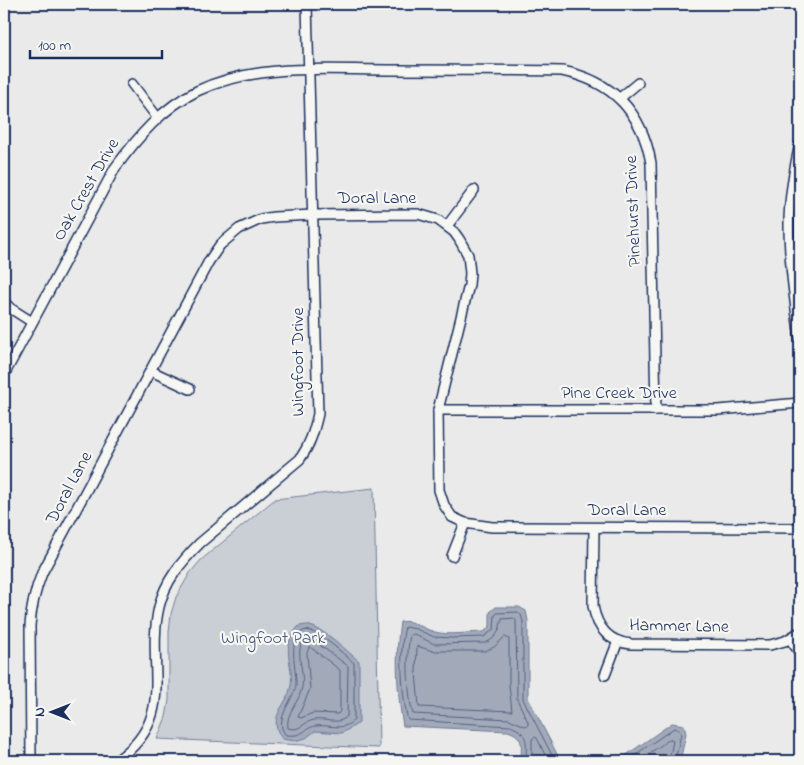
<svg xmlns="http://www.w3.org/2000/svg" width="804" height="765" font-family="'Indie Flower',sans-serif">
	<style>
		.green { fill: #caced5; stroke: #727e9a }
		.water { fill: #a2aaba; stroke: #6c7995 }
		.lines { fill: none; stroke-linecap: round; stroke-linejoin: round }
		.shore { stroke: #516083; stroke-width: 1 }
		.street-casing { stroke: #1b2f5e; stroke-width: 12 }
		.street { stroke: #f6f6f2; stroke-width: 9 }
		.labels { text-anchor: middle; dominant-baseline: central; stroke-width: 4.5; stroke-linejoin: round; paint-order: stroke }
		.street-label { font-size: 18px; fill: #1b2f5e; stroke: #f6f6f2 }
		.park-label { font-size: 18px; fill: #47577c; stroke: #f6f6f2 }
	</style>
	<rect width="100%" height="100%" fill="#e9eae9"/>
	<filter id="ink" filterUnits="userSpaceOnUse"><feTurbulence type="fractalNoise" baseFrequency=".02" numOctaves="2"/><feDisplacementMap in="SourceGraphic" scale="10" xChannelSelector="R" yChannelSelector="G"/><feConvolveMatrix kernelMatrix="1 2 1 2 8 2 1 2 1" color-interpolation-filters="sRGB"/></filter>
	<g filter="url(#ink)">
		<polygon class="green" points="374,488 379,748 157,739 166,717 169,700 169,632 171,614 176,597 190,573 201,560 275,499"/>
		<g class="water">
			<path d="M 496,607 L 519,607 L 526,611 L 528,621 L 528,698 L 558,756 L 625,756 L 672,723 L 684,725 L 686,734 L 680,761 L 521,761 C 521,745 525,737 508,731 L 403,726 C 397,692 395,656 400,622 C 414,619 422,629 435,632 C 449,636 469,632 484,632 L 490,626 L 490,612 Z"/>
			<path d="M 307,625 C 327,630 344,649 359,661 L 359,723 L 342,733 L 315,731 L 306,738 L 295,741 L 282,739 C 266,716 288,706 291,685 C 294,662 279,648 299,626 Z"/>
		</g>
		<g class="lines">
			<g class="shore">
				<path d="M 502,619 L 514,618 L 516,620 L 517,699 L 528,722 L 528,725 L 525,726 L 509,719 L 413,714 C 408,699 406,651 410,635 L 414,634 L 434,644 L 485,643 C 498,638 499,630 502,619 Z"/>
				<path d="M 307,630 C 324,635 341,652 354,663 L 354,720 C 342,732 330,724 316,726 C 303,728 305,737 286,735 C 275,723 287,708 292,696 C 294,692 296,689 296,685 C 297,671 285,632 307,630 Z"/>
				<path d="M 304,637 L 310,638 L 348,666 L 347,716 C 339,726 325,718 314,720 C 303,722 300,732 288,728 C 285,713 300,702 302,687 C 305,670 294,653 304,637 Z"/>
				<polygon points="505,637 509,639 509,685 512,711 419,707 416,672 417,646 433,651 485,651 494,647"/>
				<polygon points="310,647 340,670 340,711 338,714 313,713 301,718 298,717 310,689 307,653"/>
				<path d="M 526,761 C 526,743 530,733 510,726 L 408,720 C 402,699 399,647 405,627 L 416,629 L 434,637 L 452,638 L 484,637 L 494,629 L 495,615 L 497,613 L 518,612 L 521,615 L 523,621 L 523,699 L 554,759 L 559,761 L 626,761 L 674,728 L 679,730 L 681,734 L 675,761"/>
				<polyline points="532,761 532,739 535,737 537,738 548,761"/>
				<polyline points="638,761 670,739 673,741 669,761"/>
			</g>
			<g class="street-casing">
				<g id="street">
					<polyline points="132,84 157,117"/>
					<polyline points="620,98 638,83"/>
					<path d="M 800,144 C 794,170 789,197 789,224 C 789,263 795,301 800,339"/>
					<polyline points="447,226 474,190"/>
					<polyline points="4,302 10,308 32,322"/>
					<polyline points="151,371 190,389"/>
					<path d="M 4,375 L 115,168 C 138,137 162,108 197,91 C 256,63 324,70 387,70 C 445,70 504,70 562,71 C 613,81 642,112 651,163 L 656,410"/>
					<polyline points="438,410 718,410 800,403"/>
					<path d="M 594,528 L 593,606 C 597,628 609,642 631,644 L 770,645 L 785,641 L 800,632"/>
					<polyline points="452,556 465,523"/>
					<polyline points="790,639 800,653"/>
					<polyline points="605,675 618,641"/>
					<path d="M 31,761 L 30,626 C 31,607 35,591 42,573 L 209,261 L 220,245 L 239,229 L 261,219 L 274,217 L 313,215 L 418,214 L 438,220 L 454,232 L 459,239 L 468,255 L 470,273 L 469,285 L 438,410 L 439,490 L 444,505 L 452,517 L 465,523 L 492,527 L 800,528"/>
					<path d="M 116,761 C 179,717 145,667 159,607 C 165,581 182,561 200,543 L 300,459 C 310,445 314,431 318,414 L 307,4"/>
				</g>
			</g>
			<use href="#street" class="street"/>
		</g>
	</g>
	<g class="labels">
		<g class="street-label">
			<text transform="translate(87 190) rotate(-60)">Oak Crest Drive</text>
			<text x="377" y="199">Doral Lane</text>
			<text transform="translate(634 211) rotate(-92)">Pinehurst Drive</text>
			<text transform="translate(299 362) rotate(-90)">Wingfoot Drive</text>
			<text x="619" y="394">Pine Creek Drive</text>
			<text transform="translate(70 488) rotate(-62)">Doral Lane</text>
			<text x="627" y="511">Doral Lane</text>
			<text transform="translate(679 627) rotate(1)">Hammer Lane</text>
		</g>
		<g class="park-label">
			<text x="273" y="639">Wingfoot Park</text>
		</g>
	</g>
	<rect width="804" height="765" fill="none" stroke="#f6f6f2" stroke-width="20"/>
	<rect x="10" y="10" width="784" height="745" fill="none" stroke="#1b2f5e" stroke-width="2" filter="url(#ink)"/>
	<g transform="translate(52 712) rotate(270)" stroke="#f6f6f2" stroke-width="4" paint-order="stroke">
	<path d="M0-4L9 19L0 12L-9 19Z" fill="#1b2f5e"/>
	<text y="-8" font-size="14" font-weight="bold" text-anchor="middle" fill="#1b2f5e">N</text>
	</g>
	<path d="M30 50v8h132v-8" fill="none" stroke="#1b2f5e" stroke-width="2.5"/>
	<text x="38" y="50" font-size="15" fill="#1b2f5e" stroke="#f6f6f2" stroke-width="4" paint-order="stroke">100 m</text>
</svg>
